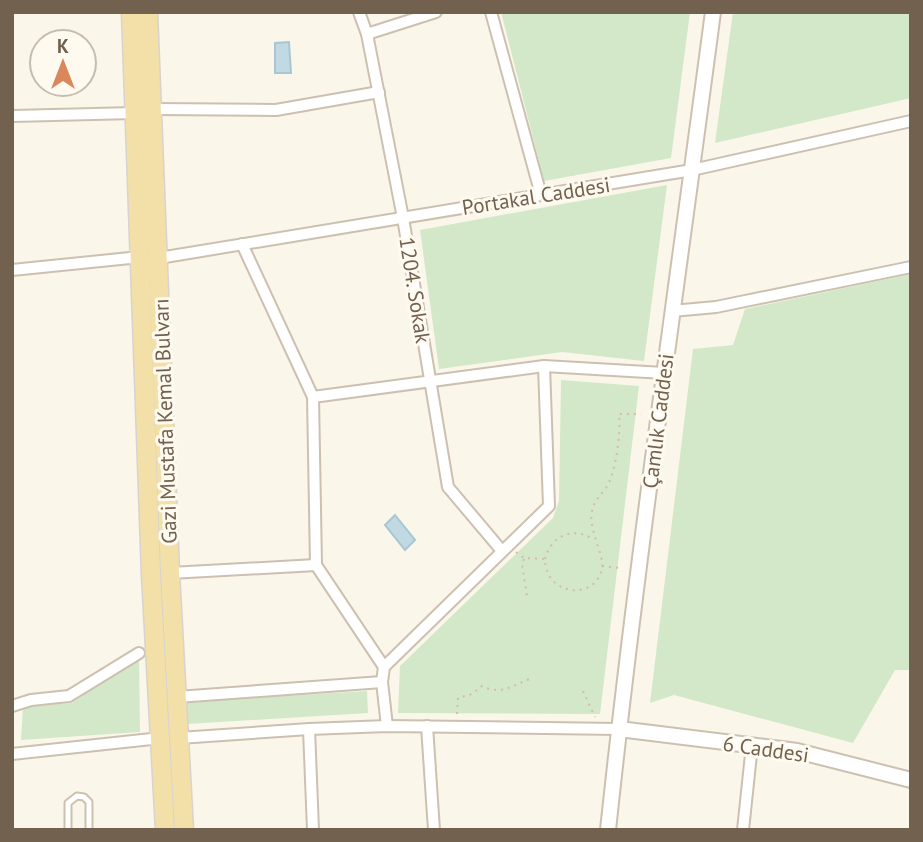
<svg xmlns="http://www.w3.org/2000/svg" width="923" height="842" font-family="'PT Sans',sans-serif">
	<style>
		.green { fill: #d2e8c9 }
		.water { fill: #c0d9e3; stroke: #a7c7d4; stroke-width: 2 }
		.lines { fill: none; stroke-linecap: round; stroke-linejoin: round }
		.service-casing { stroke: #ccc0b1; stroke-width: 9 }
		.minor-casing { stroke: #ccc0b1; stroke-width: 14 }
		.tertiary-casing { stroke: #ccc0b1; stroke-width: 18 }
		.primary-casing { stroke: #d8d3ce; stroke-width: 21 }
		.path { stroke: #d3bda7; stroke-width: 2; stroke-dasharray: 2 5; stroke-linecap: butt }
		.service { stroke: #fff; stroke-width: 5 }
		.minor { stroke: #fff; stroke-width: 10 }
		.tertiary { stroke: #fff; stroke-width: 14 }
		.primary { stroke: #f3e0a9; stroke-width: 18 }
		.labels { text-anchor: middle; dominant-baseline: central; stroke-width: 6; stroke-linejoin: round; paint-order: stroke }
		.street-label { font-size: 21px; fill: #73614f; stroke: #fefaf0 }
	</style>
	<rect width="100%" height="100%" fill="#fbf6ea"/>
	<g class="green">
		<polygon points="501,12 690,12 671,158 544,181"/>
		<polygon points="733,12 911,12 911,98 715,143"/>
		<polygon points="667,185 644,361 562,352 439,369 420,230"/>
		<polygon points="911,274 911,670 895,670 853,743 674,695 650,703 693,349 733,345 745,309"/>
		<polygon points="561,380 639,386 600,714 398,713 400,666 553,518 559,501"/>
		<polygon points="139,658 140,732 21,740 23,707 72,703"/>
		<polygon points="367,691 368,713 187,724 186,702"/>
	</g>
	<g class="water">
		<polygon points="289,42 291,73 275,73 275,43"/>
		<polygon points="395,515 415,540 405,550 385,525"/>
	</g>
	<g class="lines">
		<g class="service-casing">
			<polyline id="service" points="68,830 68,803 77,796 84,797 89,802 89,830"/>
		</g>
		<g class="minor-casing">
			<g id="minor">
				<polyline points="359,12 367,34 403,218 448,487 502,551"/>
				<polyline points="491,12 541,195"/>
				<polyline points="367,34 436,12"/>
				<polyline points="152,109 276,110 379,92"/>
				<polyline points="12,116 135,113"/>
				<polyline points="242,244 313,397 316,565"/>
				<polyline points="159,258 692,170 911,121"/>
				<polyline points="12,270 140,257"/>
				<polyline points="672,311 716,307 911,267"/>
				<polyline points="313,397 544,366 664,373"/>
				<polyline points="170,573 316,565 384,667 382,682 387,726"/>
				<polyline points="384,667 549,506 544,366"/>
				<polyline points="177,697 382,682"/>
				<polyline points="12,706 31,700 69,696 139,653"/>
				<polyline points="427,726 434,830"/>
				<polyline points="309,729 313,830"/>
				<polyline points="179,738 309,729 387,726 619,729"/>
				<polyline points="12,754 161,738"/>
				<polyline points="743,830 752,745"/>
			</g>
		</g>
		<g class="tertiary-casing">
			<g id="tertiary">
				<polyline points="619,729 797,751 911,780"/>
				<path d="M 608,830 C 637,557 677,285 713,12"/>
			</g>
		</g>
		<g class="primary-casing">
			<g id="primary">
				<polyline points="131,12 151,575 165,830"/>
				<polyline points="148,12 170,573 184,830"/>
			</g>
		</g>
		<g class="path">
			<path d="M 516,552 L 524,558 L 545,559 C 545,595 594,602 602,569 C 605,556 588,530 592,511 C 594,501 600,496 606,488 C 616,473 621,432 619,414 L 641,414"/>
			<polyline points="524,559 522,564 527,596"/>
			<path d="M 545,559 C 551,536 572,526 593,539"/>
			<polyline points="602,566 621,568"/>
			<polyline points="583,691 595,717"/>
			<path d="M 457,714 L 458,698 L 472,694 L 482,686 C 501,696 513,685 532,678"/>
		</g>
		<use href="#service" class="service"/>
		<use href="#minor" class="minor"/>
		<use href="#tertiary" class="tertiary"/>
		<use href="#primary" class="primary"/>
	</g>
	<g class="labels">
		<g class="street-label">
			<text transform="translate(536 196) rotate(-9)">Portakal Caddesi</text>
			<text transform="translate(415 290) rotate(81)">1204. Sokak</text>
			<text transform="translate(165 421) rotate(-92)">Gazi Mustafa Kemal Bulvarı</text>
			<text transform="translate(658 421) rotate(-83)">Çamlık Caddesi</text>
			<text transform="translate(766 749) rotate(8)">6 Caddesi</text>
		</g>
	</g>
	<rect width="923" height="842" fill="none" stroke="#73614f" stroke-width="28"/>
	<g transform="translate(63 63)"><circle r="33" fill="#fefaf0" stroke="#c6bdb0" stroke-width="2"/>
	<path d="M0-5L12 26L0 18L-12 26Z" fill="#d9875b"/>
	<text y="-10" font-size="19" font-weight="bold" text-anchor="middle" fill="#73614f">K</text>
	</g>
</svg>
